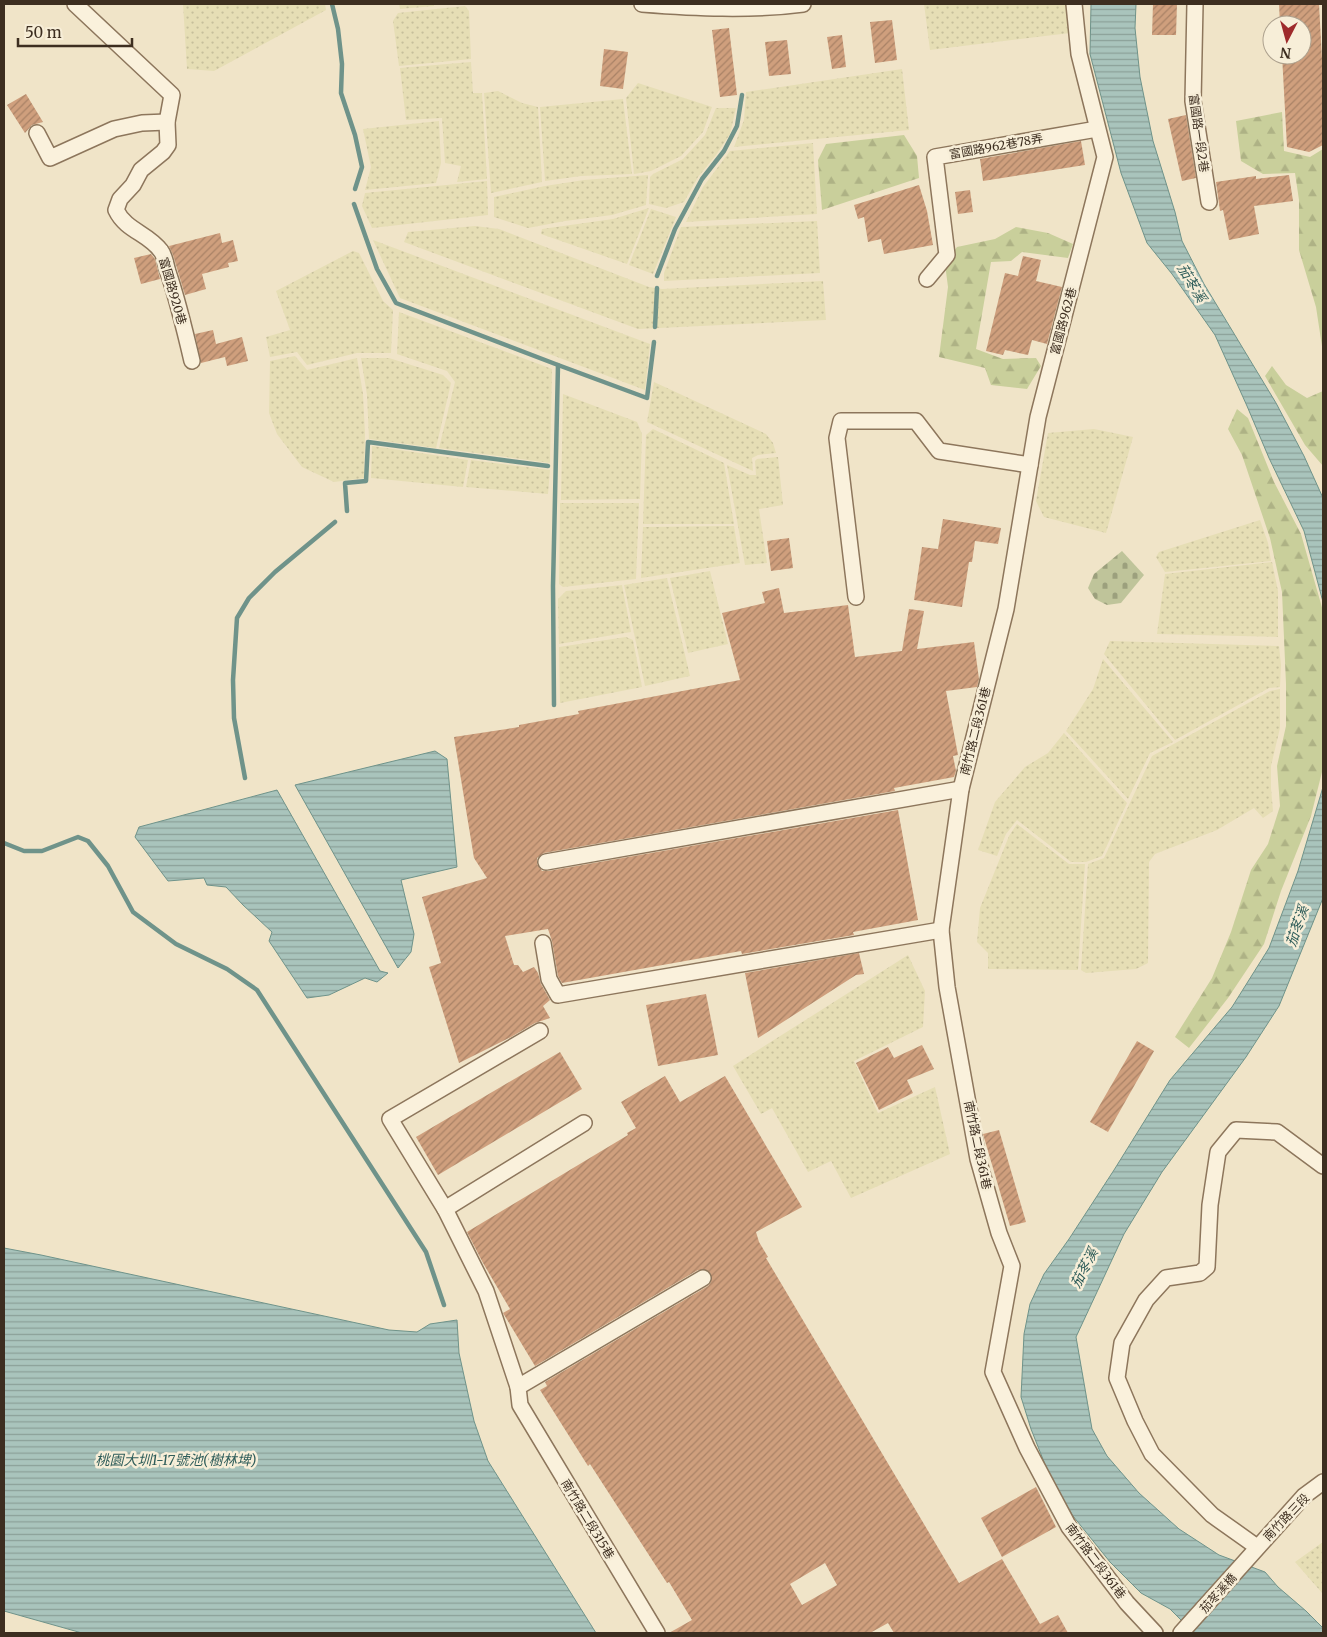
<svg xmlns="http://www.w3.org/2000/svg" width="1327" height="1637" font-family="Merriweather,'Noto Sans TC',serif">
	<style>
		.farmland { fill: url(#farmland-dots) }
		.forest { fill: url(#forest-firs) }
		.cemetery { fill: url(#cemetery-stones) }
		.water { fill: url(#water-rules); stroke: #6f938a }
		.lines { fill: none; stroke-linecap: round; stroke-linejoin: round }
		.stream { stroke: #6f938a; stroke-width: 4.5 }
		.building { fill: url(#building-hatch); fill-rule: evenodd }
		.minor-casing { stroke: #8d765c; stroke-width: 18 }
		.minor { stroke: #faf1dc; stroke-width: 15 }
		.labels { text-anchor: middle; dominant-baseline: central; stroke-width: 5; stroke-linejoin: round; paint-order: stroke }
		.street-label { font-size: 12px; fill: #3d2e20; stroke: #f7eed8 }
		.water-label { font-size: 14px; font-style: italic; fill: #2f5d5a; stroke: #f7eed8 }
	</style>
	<defs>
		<pattern id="farmland-dots" width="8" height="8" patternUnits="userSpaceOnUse" patternTransform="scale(1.25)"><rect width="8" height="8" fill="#e6deb5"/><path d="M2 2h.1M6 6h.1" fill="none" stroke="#c6bf9b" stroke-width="1.8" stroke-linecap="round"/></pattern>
		<pattern id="forest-firs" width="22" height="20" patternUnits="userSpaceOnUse" patternTransform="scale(1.25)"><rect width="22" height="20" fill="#c9cf9b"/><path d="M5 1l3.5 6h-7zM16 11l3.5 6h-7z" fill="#aeb285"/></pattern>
		<pattern id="cemetery-stones" width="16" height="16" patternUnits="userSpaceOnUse" patternTransform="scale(1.25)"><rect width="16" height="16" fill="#bfc49a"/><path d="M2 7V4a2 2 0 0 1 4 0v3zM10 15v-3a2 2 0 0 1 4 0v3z" fill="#9ca07d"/></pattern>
		<pattern id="water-rules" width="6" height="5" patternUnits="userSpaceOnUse" patternTransform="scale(1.25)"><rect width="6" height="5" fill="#a9c4bc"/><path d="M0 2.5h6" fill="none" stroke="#8ba098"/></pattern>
		<pattern id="building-hatch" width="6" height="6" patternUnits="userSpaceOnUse" patternTransform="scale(1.25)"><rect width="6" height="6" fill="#cf9f7d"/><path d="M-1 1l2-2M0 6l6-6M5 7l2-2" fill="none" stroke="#a98266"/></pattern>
	</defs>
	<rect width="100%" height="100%" fill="#f0e4c8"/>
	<g class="farmland">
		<polygon points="183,4 325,4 326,10 214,71 187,69"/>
		<polygon points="399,4 434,4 434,6 400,9"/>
		<polygon points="924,4 1066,4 1070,33 930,50"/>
		<polygon points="465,6 469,11 471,59 399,66 393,21 398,13"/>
		<polygon points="471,62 473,93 482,93 487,179 457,182 461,166 445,163 442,118 406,120 400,68"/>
		<polygon points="902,69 909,130 734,147 744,120 746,92"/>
		<polygon points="638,83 712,107 703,132 681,156 651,171 634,174 626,98"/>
		<polygon points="498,91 522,103 538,107 542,182 491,193 484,93"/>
		<polygon points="623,99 632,174 581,176 545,181 540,107"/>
		<polygon points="716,108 736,108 730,134 716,155 698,177 684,202 666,208 649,204 650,177 653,174 683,159 705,135"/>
		<polygon points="439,121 441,163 436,183 365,190 371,167 363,129"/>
		<polygon points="813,143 817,214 686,222 703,187 730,151"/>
		<polygon points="648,175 646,205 612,215 565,221 528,228 494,217 494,197 545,186 584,180"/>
		<polygon points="487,181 488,215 372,228 362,206 365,193"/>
		<polygon points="649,208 627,264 541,234 542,229 613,219"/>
		<polygon points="651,209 676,217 653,274 629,265"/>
		<polygon points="817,221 820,273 664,281 664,273 681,227"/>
		<polygon points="475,226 499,229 649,287 662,289 823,281 826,320 638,329 404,242 408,232"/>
		<polygon points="373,240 650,344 645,390 400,298"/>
		<polygon points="353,251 359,253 383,301 393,310 391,353 357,353 307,365 297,352 270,357 266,337 290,330 276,291"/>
		<polygon points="399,312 552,369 550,463 439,448 455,382 447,371 397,354"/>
		<polygon points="295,356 307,370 357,358 363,394 365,434 364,478 334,482 302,467 277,434 269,413 270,361"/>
		<polygon points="361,358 389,358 443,375 451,383 436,448 369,439 367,395"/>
		<polygon points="654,382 766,434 773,443 776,453 758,455 752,458 753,471 647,422"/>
		<polygon points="563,394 637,422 642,434 640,499 561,500"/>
		<polygon points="653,429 724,463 734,524 643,524 646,435"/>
		<polygon points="1094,429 1133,437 1106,533 1044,517 1036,501 1048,433"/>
		<polygon points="372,446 468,460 463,487 371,478"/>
		<polygon points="778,457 783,505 759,509 767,563 745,565 727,465 750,475 756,475 755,461 757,459"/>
		<polygon points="471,460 550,470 548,494 466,487"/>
		<polygon points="560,503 639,503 636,579 563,587 559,584"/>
		<polygon points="1260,520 1268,543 1271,561 1165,572 1156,557 1159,552"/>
		<polygon points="734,526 740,563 641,578 643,527"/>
		<polygon points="1272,562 1278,591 1278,637 1157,634 1165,574"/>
		<polygon points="710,571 728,644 688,653 670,578"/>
		<polygon points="667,578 690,676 645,686 624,585"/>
		<polygon points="622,585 631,632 559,644 558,599 566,591"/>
		<polygon points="626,637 633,640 642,687 560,703 559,647"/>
		<polygon points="1110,641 1279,646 1281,665 1280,687 1269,688 1175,740 1104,654"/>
		<polygon points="1103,659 1173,742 1150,753 1128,799 1066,731 1093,689"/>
		<polygon points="1280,689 1280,728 1271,766 1271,788 1273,811 1263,818 1254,808 1217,830 1155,854 1149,862 1148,963 1136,969 1086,973 1081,970 1088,864 1104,858 1152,756 1270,691"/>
		<polygon points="1064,733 1127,803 1102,856 1086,862 1071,862 1017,820 1006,834 997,856 978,850 995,802 1025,767 1048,753"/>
		<polygon points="1017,824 1069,864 1085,864 1078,970 988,969 988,953 977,942 980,908 1009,836"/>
		<polygon points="908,955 925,991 923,1027 854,1061 878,1113 935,1087 950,1154 851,1198 831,1161 808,1172 772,1108 761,1114 733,1066"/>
		<polygon points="1323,1542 1323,1594 1295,1562"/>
	</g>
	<g class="forest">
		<polygon points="1282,112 1284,151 1310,157 1323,149 1323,353 1316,307 1299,250 1299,200 1295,173 1263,174 1241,161 1236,121"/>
		<polygon points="904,135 917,156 919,178 822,210 818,160 826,144"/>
		<polygon points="1016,227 1048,233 1073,244 1068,258 1022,252 1011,261 991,262 976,349 1003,359 1036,358 1041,366 1027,389 991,385 985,368 939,357 948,287 945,264 957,247 995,239"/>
		<polygon points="1272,366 1286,385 1307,398 1323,391 1323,466 1305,445 1265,376"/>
		<polygon points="1237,409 1248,418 1274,482 1301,534 1323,611 1323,768 1311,816 1281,891 1264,944 1228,998 1189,1048 1175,1037 1212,978 1231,932 1251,870 1268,844 1280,806 1277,766 1286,726 1286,684 1282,592 1270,538 1242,455 1228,429"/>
	</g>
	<polygon class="cemetery" points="1122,551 1144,575 1121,603 1107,605 1095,599 1088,588 1094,574"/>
	<g class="water">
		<polygon points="1091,4 1136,4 1135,28 1140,77 1153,141 1175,212 1182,241 1204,284 1276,403 1304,456 1323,498 1323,602 1304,531 1269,458 1247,406 1215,335 1172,274 1147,243 1121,173 1090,54"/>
		<polygon points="435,751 447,759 457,867 401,880 414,934 411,952 398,968 295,785"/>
		<polygon points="1323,787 1323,898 1279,1006 1246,1057 1162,1172 1124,1234 1076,1337 1092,1429 1107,1456 1139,1493 1179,1529 1219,1555 1265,1572 1278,1587 1306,1611 1323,1628 1323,1633 1194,1633 1170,1609 1141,1593 1110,1562 1073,1516 1050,1477 1031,1429 1021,1397 1024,1334 1030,1304 1044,1274 1069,1239 1114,1170 1170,1080 1232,1007 1269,948 1298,871"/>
		<polygon points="277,790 380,971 388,973 377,982 365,978 329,995 307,998 269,941 272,932 243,905 226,887 207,885 204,878 168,881 135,837 139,827"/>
		<polygon points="4,1248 41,1255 389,1330 417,1332 430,1324 457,1320 459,1353 474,1421 488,1461 596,1633 82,1633 4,1611"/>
	</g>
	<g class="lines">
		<g class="stream">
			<polyline points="332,4 338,29 342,64 341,93 355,135 362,167 355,189"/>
			<polyline points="354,204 377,269 396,303 558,365 553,586 554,705"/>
			<polyline points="657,276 675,229 702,179 724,151 737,126 742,95"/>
			<polyline points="655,327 657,288"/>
			<polyline points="558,365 647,398 654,342"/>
			<polyline points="347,511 345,483 366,481 368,442 548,466"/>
			<polyline points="245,778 234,718 233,680 237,618 249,598 275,572 335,522"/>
			<polyline points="4,843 24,851 42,851 78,837 88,841 108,866 133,912 176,944 227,969 257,990 426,1252 444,1305"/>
		</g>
	</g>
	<g class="building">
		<polygon points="1153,4 1177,4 1176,35 1152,35"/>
		<polygon points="1279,4 1319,4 1323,78 1323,145 1309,152 1287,147 1282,55 1302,55 1302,25 1280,25"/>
		<polygon points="892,20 897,60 875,63 870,22"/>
		<polygon points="729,28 737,95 720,97 712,30"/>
		<polygon points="842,35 846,67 832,69 827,37"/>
		<polygon points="787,40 791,74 769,76 765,42"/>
		<polygon points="604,49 628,52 623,89 600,86"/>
		<polygon points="26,94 43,122 32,125 25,133 7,105"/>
		<polygon points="1186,115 1196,178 1182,181 1168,119"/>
		<polygon points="1081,141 1085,165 983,181 980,159"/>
		<polygon points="1289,175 1293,201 1254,206 1259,234 1229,240 1223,210 1220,211 1216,182 1256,176 1256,179"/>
		<polygon points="919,185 927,211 933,245 884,254 881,239 868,242 864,217 858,219 854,205"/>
		<polygon points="970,190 973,212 958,214 955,192"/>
		<polygon points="220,233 222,243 233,240 238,261 228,263 229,267 202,274 206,289 185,295 173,255 169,246"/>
		<polygon points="151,254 155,259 160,279 141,284 134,258"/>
		<polygon points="1023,256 1041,260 1036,281 1062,287 1047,344 1032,340 1028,355 1005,350 1003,355 986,351 1005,273 1018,276"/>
		<polygon points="213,330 216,344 242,337 248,361 227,366 225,357 201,363 195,334"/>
		<polygon points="943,519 1001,528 998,544 975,541 972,562 969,562 962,607 914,600 922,547 938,549"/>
		<polygon points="789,538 793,568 771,571 767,541"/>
		<polygon points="779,588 784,613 848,605 855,657 902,651 909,609 924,611 917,649 974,642 979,679 977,687 946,691 958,755 953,756 956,771 954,777 894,788 895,791 544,853 537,858 537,864 542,871 548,871 898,810 918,920 853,932 854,935 742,954 741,951 562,983 558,976 552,941 548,929 505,936 514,965 518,965 523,972 534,967 538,973 541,984 550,1000 543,1006 550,1018 535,1023 511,1037 459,1063 429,967 441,963 422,897 487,878 474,858 454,737 519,727 519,725 579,714 578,711 740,680 722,613 765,603 762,592"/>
		<polygon points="859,953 864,974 856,975 758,1038 745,973"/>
		<polygon points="706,994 718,1055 658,1066 646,1005"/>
		<polygon points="1137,1041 1154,1051 1108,1132 1090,1122"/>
		<polygon points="922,1045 934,1069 907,1080 913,1093 879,1110 856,1063 888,1047 894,1058"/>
		<polygon points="560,1052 582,1089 438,1175 416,1137"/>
		<path d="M 665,1076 L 680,1102 L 725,1076 L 802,1207 L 756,1232 L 759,1242 L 768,1257 L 766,1258 L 959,1583 L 1002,1559 L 1040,1624 L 1058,1615 L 1068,1633 L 894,1633 L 888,1623 L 870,1633 L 669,1633 L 692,1620 L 669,1582 L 667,1583 L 590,1464 L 588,1466 L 540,1390 L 547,1386 L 545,1382 L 708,1286 L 711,1282 L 711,1274 L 707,1270 L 698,1270 L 535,1366 L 503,1313 L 510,1309 L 483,1263 L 467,1232 L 628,1135 L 627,1133 L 636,1128 L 621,1102 ZM 825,1563 L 837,1585 L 802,1605 L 790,1584 Z"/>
		<polygon points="999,1130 1026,1222 1010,1226 983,1134"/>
		<polygon points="1036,1487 1056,1527 1002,1557 981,1518"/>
	</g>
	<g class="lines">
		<g class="minor-casing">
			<g id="minor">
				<path d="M 75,4 L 172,95 L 167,122 L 168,145 L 163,152 L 141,170 L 133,185 L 120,199 L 116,210 C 126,231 148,233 161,251 C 165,256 166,266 168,272 C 178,301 185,331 192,361"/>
				<path d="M 642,4 C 695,8 750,11 803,4"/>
				<polyline points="1074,4 1079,54 1105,157 1038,417 1006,609 961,789 941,930 947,987 978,1159 999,1233 1012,1266 993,1372 1027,1448 1069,1527 1127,1603 1155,1633"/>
				<polyline points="1195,4 1193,101 1209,202"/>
				<polyline points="37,133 50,158 114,129 142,123 167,122"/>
				<polyline points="927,279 947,255 935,157 1097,129"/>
				<polyline points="856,597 837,438 841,421 916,421 939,451 1030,465"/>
				<polyline points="546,862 961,789"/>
				<polyline points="543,943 549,979 558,995 941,930"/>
				<polyline points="445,1209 390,1119 540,1031"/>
				<polyline points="518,1387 486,1291 445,1209 584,1123"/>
				<polyline points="1257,1547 1212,1515 1152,1454 1135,1421 1117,1378 1122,1343 1146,1300 1166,1278 1200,1273 1207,1267 1210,1205 1218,1152 1236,1130 1277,1132 1323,1166"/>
				<polyline points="657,1633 520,1405 518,1387 703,1278"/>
				<polyline points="1181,1633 1304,1496 1323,1482"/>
			</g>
		</g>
		<use href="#minor" class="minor"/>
	</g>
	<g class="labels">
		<g class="street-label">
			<text transform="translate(1199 133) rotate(82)">富國路一段2巷</text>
			<text transform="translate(996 146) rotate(-10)">富國路962巷78弄</text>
			<text transform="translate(173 291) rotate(74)">富國路920巷</text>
			<text transform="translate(1063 321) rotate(-75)">富國路962巷</text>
			<text transform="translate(975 731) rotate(-76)">南竹路二段361巷</text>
			<text transform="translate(978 1145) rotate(78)">南竹路二段361巷</text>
			<text transform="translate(1286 1517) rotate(-46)">南竹路三段</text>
			<text transform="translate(588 1519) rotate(59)">南竹路二段315巷</text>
			<text transform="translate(1096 1561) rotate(53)">南竹路二段361巷</text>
			<text transform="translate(1218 1593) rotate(-48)">茄苳溪橋</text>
		</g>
		<g class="water-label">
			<text transform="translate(1192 283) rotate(59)">茄苳溪</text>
			<text transform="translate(1297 926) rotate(-71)">茄苳溪</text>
			<text transform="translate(1084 1268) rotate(-63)">茄苳溪</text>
			<text x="176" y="1460">桃園大圳1-17號池(樹林埤)</text>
		</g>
	</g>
	<rect width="1327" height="1637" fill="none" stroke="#3d2e20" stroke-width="10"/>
	<g transform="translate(1287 40) rotate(186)"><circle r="24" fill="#f7eed8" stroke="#ada18e"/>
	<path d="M0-4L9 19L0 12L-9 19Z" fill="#9e2a2b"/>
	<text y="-8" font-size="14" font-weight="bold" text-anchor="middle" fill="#3d2e20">N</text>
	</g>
	<path d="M18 38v8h114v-8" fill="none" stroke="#3d2e20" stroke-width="2.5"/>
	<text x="25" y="38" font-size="15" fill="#3d2e20" stroke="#f7eed8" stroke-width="4" paint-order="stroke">50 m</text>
</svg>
